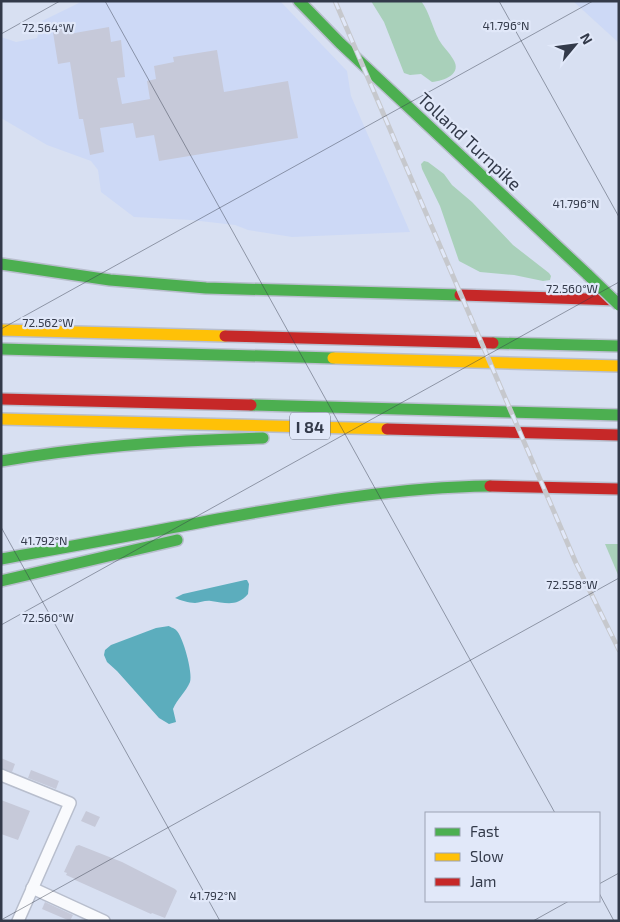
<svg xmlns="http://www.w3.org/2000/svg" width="620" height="922" font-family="'Exo 2',sans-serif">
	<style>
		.built { fill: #cdd9f6 }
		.green { fill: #a9d0ba }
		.water { fill: #5cadbd }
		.building { fill: #c6c9d9 }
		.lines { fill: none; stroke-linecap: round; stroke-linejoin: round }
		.street-casing { stroke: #b8becd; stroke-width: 14 }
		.fast-casing { stroke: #b8becd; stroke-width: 14 }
		.slow-casing { stroke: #b8becd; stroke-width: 14 }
		.jam-casing { stroke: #b8becd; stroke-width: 14 }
		.street { stroke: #f9fafd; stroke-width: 11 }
		.fast { stroke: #4caf50; stroke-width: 11 }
		.slow { stroke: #ffc107; stroke-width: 11 }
		.jam { stroke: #c62828; stroke-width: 11 }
		.rail-casing { stroke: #c6c8cd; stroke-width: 5 }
		.rail { stroke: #e1e8f9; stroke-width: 3; stroke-dasharray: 9; stroke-linecap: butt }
		.fast-bridge-casing { stroke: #b8becd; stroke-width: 14; stroke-linecap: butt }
		.fast-bridge { stroke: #4caf50; stroke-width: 11 }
		.ticks { fill: none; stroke: #333a4a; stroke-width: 1; stroke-opacity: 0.45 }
		.labels { text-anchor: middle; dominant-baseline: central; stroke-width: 4.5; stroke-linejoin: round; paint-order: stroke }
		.shield { fill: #e1e8f9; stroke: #676e7e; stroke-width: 1 }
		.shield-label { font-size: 16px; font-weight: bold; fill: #333a4a }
		.street-label { font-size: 18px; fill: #333a4a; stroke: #e1e8f9 }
		.ticks-label { font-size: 12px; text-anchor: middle; fill: #333a4a; stroke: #e1e8f9; stroke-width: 4.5; stroke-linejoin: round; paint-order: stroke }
	</style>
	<rect width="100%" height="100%" fill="#d8e0f2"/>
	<g class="built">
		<polygon points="83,1 280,1 347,71 351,96 410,232 292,237 248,230 235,225 191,220 134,217 101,192 98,170 91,161 47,145 1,118 1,37 16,42 37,38 42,21"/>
		<polygon points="573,1 619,1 619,43"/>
	</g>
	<g class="green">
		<path d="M 371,1 L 421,1 C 430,13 432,27 439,40 C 443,47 449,52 453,59 C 463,74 444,81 432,82 L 421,74 L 410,75 L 404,73 L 384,22 Z"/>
		<polygon points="424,161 428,162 444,174 452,185 472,202 513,245 549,273 551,276 550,280 543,281 514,275 480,272 459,261 440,206 422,169 421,164"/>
		<polygon points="605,544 619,544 619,577"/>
	</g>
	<g class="water">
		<path d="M 245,580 L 247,580 L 249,584 L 248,594 C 237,607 226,603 211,601 C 205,600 200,603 195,603 C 189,603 180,600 175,598 L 183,594 Z"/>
		<path d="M 169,626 C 170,627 174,628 176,630 C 183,636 193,673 190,682 C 186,692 177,699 173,709 L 176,722 L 169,724 L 159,718 L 117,671 L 107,662 L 104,655 L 105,650 L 111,645 L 156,628 Z"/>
	</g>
	<g class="building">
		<polygon points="67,23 69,34 109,27 111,42 121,40 125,77 117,78 122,104 150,99 147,81 156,79 154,66 174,62 173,57 217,50 224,92 288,81 298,138 159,161 154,135 136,138 133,123 100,128 104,152 90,155 83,119 79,119 70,62 58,64 52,26"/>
		<polygon points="1,758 15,764 12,772 1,768"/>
		<polygon points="31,770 59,781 56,789 28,778"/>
		<polygon points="1,800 30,811 18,840 1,834"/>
		<polygon points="86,811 100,817 95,827 81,821"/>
		<polygon points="79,845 122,862 175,889 177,891 165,918 152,913 151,914 75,880 75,879 66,875 67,873 64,872 76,846"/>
		<polygon points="45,902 73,915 70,921 42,909"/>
	</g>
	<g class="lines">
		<g class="street-casing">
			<g id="street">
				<polyline points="1,775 70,803 18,921"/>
				<polyline points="32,888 104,921"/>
			</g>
		</g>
		<g class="fast-casing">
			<g id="fast">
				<polyline points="299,1 340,43 588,275"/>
				<polyline points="1,264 110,280 206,288 460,295"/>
				<polyline points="493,343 619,346"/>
				<polyline points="1,349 333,358"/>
				<polyline points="251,405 619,415"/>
				<path d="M 1,461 C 88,446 175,440 263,438"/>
				<path d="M 1,559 C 73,546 146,533 218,519 C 308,503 399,487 490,486"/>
				<polyline points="1,581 177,540"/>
			</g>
		</g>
		<g class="slow-casing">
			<g id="slow">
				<polyline points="1,330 225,336"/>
				<polyline points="333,358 619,366"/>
				<polyline points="1,419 387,429"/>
			</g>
		</g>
		<g class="jam-casing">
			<g id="jam">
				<polyline points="460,295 619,300"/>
				<polyline points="225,336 493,343"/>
				<polyline points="1,399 251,405"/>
				<polyline points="387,429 619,435"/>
				<polyline points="490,486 619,489"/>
			</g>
		</g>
		<use href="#street" class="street"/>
		<use href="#fast" class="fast"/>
		<use href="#slow" class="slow"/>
		<use href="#jam" class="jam"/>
		<g class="rail-casing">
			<polyline id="rail" points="335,1 576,563 619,650"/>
		</g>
		<use href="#rail" class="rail"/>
		<g class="fast-bridge-casing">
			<polyline id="fast-bridge" points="588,275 619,305"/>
		</g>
		<use href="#fast-bridge" class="fast-bridge"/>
	</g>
	<path class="ticks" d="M 105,1 L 555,813M 499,1 L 619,217M 1,34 L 60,1M 1,329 L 593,1M 1,527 L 220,921M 1,625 L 619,282M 599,884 L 619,873M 599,893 L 614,921M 1,920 L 619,578M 533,921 L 569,901"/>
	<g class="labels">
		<rect class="shield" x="290" y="412.5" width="40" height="27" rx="4"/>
		<g class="shield-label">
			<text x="310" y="426">I 84</text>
		</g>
		<g class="street-label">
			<text transform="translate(470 141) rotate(43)">Tolland Turnpike</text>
		</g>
	</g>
	<g class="ticks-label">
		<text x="506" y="30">41.796°N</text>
		<text x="48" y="32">72.564°W</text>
		<text x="576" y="208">41.796°N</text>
		<text x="572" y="293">72.560°W</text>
		<text x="48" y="327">72.562°W</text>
		<text x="44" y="545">41.792°N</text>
		<text x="572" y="589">72.558°W</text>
		<text x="48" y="622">72.560°W</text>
		<text x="213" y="900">41.792°N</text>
	</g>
	<rect width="620" height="922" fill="none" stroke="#333a4a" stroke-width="5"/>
	<rect x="425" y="812" width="175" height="90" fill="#e1e8f9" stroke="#9ba2b3"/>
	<rect x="435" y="828" width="25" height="8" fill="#4caf50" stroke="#9ba2b3"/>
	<text x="470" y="837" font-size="15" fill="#333a4a">Fast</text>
	<rect x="435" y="853" width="25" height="8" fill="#ffc107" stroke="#9ba2b3"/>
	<text x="470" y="862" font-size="15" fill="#333a4a">Slow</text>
	<rect x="435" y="878" width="25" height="8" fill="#c62828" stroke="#9ba2b3"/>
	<text x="470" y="887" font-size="15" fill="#333a4a">Jam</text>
	<g transform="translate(575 45) rotate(61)" stroke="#e1e8f9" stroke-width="4" paint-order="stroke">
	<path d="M0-4L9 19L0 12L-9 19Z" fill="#333a4a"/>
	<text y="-8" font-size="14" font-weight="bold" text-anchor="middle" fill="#333a4a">N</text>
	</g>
</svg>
